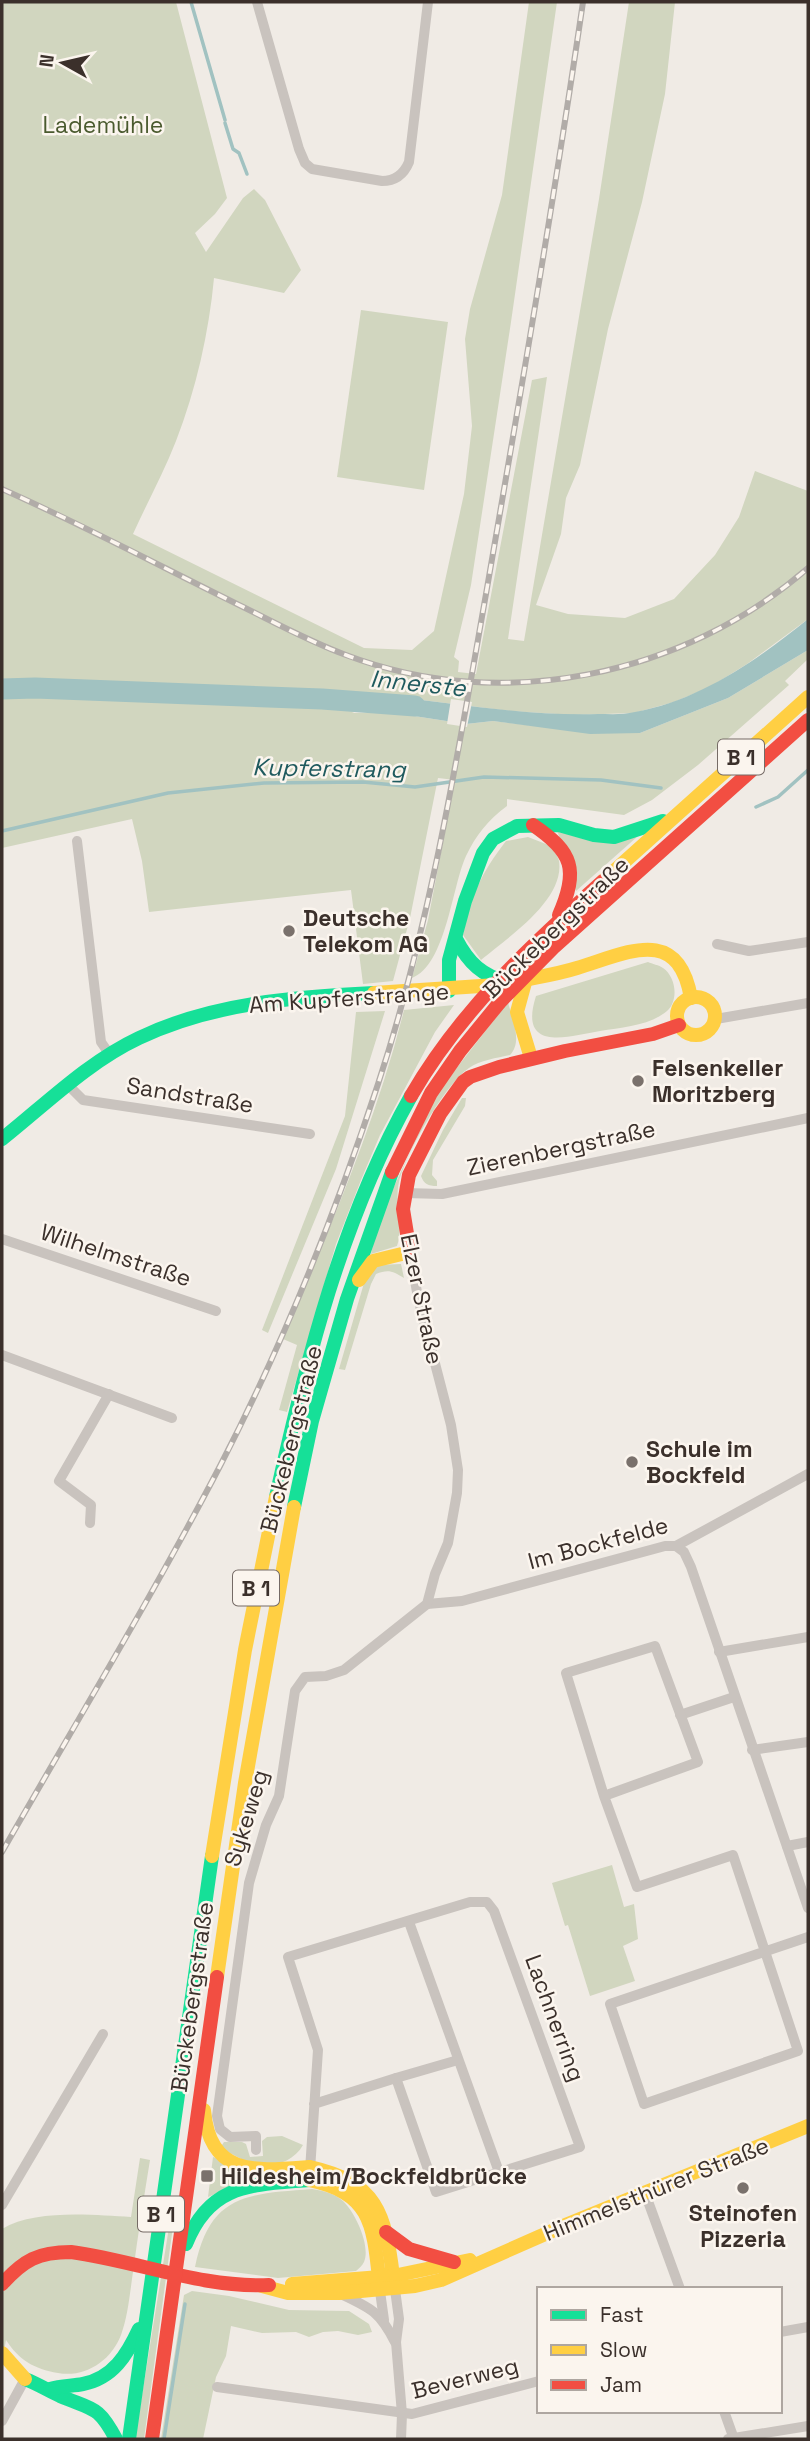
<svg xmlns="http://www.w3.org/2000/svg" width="810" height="2441" font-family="'Space Grotesk',sans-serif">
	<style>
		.green { fill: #d1d6bf }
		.water { fill: #a1c2c1 }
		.pier { fill: #f0ebe5 }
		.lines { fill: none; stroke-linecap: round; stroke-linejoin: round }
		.stream { stroke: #a1c2c1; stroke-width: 3.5 }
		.river { stroke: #a1c2c1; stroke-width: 21 }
		.street { stroke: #c9c3be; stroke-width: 10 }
		.fast { stroke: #16e098; stroke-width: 14 }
		.slow { stroke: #ffcf43; stroke-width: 14 }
		.jam { stroke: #f24e42; stroke-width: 14 }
		.rail-casing { stroke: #b1aca8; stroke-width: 6 }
		.rail { stroke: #fbf5ee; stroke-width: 3.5; stroke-dasharray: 10; stroke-linecap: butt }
		.poi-dot { fill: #7a716c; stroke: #fbf5ee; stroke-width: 2.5 }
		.labels { text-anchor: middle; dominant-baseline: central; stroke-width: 5; stroke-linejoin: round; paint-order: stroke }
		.shield { fill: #fbf5ee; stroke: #756b66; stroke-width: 2 }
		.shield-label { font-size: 21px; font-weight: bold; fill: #3b302b }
		.park-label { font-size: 23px; fill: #4a5a2e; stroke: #fbf5ee }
		.poi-label { font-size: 23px; font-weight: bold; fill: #3b302b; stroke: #fbf5ee; text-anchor: start }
		.street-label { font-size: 23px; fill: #3b302b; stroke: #fbf5ee }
		.water-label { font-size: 24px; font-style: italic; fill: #1f5a5e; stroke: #fbf5ee }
	</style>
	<rect width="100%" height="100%" fill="#f0ebe5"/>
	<g class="green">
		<path d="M 2,2 L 176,2 L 227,198 L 215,214 L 195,233 L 206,252 L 243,198 L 254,189 L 265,200 L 301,270 L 284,293 L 214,278 C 209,332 196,390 176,441 C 164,472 147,503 133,534 L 364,648 L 412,650 L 434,631 L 464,494 L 472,426 L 465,339 L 470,309 L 502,195 L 529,2 L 557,2 L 511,322 L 471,585 L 454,657 L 459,661 L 458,672 L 476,674 L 532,380 L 547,377 L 508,639 L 524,641 L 599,199 L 629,2 L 675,2 L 665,94 L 642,202 L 608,329 L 580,465 L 566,498 L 561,534 L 536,605 L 568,614 L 625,618 L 674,599 L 715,555 L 739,517 L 755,471 L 808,491 L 808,619 L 747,664 L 710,687 L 674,702 L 634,713 L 573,715 L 510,711 L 389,696 L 352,713 L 388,712 L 466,724 L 493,721 L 536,726 L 640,733 L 728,698 L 808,650 L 808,659 L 785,681 L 789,685 L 698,765 L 652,800 L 624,815 L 507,799 L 507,806 C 488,820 476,835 466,856 C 452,886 446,965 412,978 L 428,920 L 455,780 L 438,778 L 410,918 L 393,981 L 363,984 L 351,890 L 149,912 L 142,861 L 132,819 L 2,848 Z"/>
		<polygon points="361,310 448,322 424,490 337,477"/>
		<polygon points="557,830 638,836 576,891"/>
		<path d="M 528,837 L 551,846 C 553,850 558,856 559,861 C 565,900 507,938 481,960 L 463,935 C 471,896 481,873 506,841 Z"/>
		<path d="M 648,962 C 652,964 659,965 663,968 C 676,977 679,1000 667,1011 C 649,1026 623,1027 600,1031 C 567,1037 518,1052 536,996 Z"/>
		<path d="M 508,1002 C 512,1019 523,1041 510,1055 C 497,1058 480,1060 469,1068 C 445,1084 406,1153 399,1182 C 394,1203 404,1226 397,1246 L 371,1254 L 378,1221 L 438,1092 Z"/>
		<path d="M 454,1005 L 435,1032 L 380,1135 L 361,1180 L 336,1244 L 287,1412 L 279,1410 L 297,1345 L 283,1339 C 328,1232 376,1123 404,1010 Z"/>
		<polygon points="385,1011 336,1169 268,1333 262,1330 345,1116 356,1012"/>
		<path d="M 462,1098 L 466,1098 L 465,1106 L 433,1160 L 432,1175 L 437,1181 L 437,1186 C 428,1186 424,1184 421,1176 L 443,1130 Z"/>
		<path d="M 401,1264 L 404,1278 C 393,1271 388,1269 376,1274 L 371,1284 L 345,1370 L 339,1369 L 364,1283 L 377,1265 Z"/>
		<polygon points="612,1865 624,1907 634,1904 638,1939 623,1946 635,1981 590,1996 568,1925 565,1926 552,1883"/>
		<path d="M 282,2136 L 303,2145 C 294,2161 276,2167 258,2165 C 246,2163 231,2153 220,2148 L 224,2142 L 242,2142 L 246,2144 L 250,2157 L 263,2156 L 262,2141 L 267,2137 Z"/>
		<polygon points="213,2157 261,2174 208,2197"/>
		<path d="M 140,2158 L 150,2160 C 144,2197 138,2234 133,2272 C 130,2292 128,2316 121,2335 C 111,2361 85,2378 58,2373 C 34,2369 19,2360 6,2340 L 2,2362 L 2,2229 C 35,2209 93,2215 131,2217 Z"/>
		<path d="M 312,2189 C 323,2191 334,2193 343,2201 C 355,2212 371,2246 364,2262 C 362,2266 359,2268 356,2271 L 278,2278 L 195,2267 C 210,2194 247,2194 312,2189 Z"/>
		<polygon points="174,2196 177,2197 144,2439 135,2439"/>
		<polygon points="192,2291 229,2296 289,2310 349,2311 369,2324 372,2332 358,2335 338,2331 323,2332 309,2337 296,2332 262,2333 231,2326 226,2356 216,2377 203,2439 161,2439 184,2295"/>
	</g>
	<path class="water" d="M 808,619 L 808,650 L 728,698 L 640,733 L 590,734 L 493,721 L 466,724 L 388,712 L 389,696 C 459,704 528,716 598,714 C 610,714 623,715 635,712 C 701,700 757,660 808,619 Z"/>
	<polygon class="pier" points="451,699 472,702 467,727 447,724"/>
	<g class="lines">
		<g class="stream">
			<polyline points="191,2 225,120"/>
			<polyline points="225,123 233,149 239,153 247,174"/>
			<polyline points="756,807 778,797 808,770"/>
			<polyline points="2,831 168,793 264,783 363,782 415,787 484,777 601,780 661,788"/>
			<polyline points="164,2439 185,2304"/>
		</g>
		<polyline class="river" points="2,689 35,688 322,699 415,706"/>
		<g class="street">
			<path d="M 257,2 L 299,149 L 305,163 L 312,169 L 382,181 C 396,181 404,174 409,162 L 428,2"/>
			<polyline points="77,841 101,1042 110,1055"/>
			<polyline points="717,944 749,951 808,942"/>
			<polyline points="716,1019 808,1003"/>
			<polyline points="69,1086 83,1100 310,1134"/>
			<polyline points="405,1193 442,1194 808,1118"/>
			<polyline points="2,1239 216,1311"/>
			<polyline points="2,1355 172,1418"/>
			<polyline points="90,1523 91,1505 59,1481 109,1394"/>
			<polyline points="676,1546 684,1552 691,1567 808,1908"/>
			<polyline points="427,1604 462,1601 665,1546 676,1546 808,1474"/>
			<polyline points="719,1652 808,1637"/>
			<polyline points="680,1715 734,1697"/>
			<polyline points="752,1750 808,1742"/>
			<polyline points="604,1796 698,1762 655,1646 566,1673 604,1796 637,1887 733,1855 798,2051 644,2104 610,2004 808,1937"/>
			<polyline points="787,1846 808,1842"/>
			<polyline points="409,1922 499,2172"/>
			<polyline points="396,2078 458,2060"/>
			<polyline points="256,2150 256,2136 230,2137 220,2129 217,2116 249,1883 266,1825 279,1796 295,1691 305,1677 326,1676 344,1670 427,1604 435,1574 448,1543 457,1493 458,1470 451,1425 418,1298 410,1252"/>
			<polyline points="310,2170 318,2050 288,1957 470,1902 487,1902 494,1911 580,2147 436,2192 396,2078 314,2104"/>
			<polyline points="645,2193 680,2289"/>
			<polyline points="2,2205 103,2034"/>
			<polyline points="394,2282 399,2319 396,2342 402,2414 401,2439"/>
			<polyline points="379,2284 384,2320"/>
			<path d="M 341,2294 C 371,2308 380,2312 395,2342"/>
			<polyline points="780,2332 808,2327"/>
			<polyline points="217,2387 412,2414 539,2381"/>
			<polyline points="724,2411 734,2439"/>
			<polyline points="2,2421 25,2379"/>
			<polyline points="728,2439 808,2426"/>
		</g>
		<g class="fast">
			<path d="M 456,939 C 469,964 482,975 508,983"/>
			<polyline points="449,991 449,960 465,901 483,853 493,839 517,826 559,825 594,835 614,837 663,821"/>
			<path d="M 2,1139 C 46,1104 88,1062 139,1038 C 212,1003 294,997 374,993"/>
			<path d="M 276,1497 C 306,1361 342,1218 411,1096"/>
			<polyline points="294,1507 312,1421 347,1299 392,1172"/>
			<path d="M 186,2244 C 210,2183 252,2185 309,2180"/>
			<path d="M 25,2379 C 38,2384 49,2391 60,2396 C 93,2410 98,2405 116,2439"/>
			<path d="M 50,2389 C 61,2386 72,2386 83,2384 C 113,2378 127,2355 139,2329"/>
			<polyline points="129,2439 212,1856"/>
		</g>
		<g class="slow">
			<polyline points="603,881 808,697"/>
			<polyline points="526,979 517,1012 531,1058"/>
			<path d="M 519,981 C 538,977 558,974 577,968 C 627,953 678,924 691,998"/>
			<polyline points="374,993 496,985"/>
			<circle cx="696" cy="1016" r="19"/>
			<polyline points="359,1280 373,1261 410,1252"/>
			<polyline points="212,1856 245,1650 276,1497"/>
			<polyline points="217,1977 245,1783 294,1507"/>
			<path d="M 204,2110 C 210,2177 256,2171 309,2167"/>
			<path d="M 310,2167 C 377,2182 385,2213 393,2276"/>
			<path d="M 309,2180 C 370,2193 373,2222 379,2278"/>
			<polyline points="292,2284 393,2276 470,2260"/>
			<polyline points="262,2286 288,2293 339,2293 415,2286 441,2280 568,2224 808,2126"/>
			<polyline points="2,2353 25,2379"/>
		</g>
		<g class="jam">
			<path d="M 533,825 C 573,852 579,870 559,915"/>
			<path d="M 411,1096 C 460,1011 530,946 603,881"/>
			<polyline points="392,1172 431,1093 460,1051 500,1002 553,948 808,720"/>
			<polyline points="410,1252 403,1209 409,1175 440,1114 463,1082 470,1077 499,1067 565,1051 653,1034 679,1025"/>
			<polyline points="386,2232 409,2249 454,2262"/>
			<path d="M 2,2284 C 24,2260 38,2252 71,2252 C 138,2261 200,2288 269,2285"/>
			<polyline points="152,2439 217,1977"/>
		</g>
		<g class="rail-casing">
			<g id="rail">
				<path d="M 2,489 C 81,524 158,565 235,603 C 272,621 308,641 346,655 C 502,714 684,676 808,568"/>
				<path d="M 2,1852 C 75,1724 152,1597 220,1466 C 283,1344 335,1215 378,1084 C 430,926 457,758 486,594 C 520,397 554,200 583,2"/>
			</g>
		</g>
		<use href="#rail" class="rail"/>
	</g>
	<g class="poi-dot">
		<circle cx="289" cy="931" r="7"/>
		<circle cx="638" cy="1081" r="7"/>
		<circle cx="632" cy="1462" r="7"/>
		<rect x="200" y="2169" width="14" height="14" rx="3.5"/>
		<circle cx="743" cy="2188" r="7"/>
	</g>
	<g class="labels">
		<g class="shield">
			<rect x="718" y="739.5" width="46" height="35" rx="5"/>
			<rect x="233" y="1570.5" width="46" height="35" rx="5"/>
			<rect x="138" y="2196.5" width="46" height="35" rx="5"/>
		</g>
		<g class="shield-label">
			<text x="741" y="757">B 1</text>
			<text x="256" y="1588">B 1</text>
			<text x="161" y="2214">B 1</text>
		</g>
		<g class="park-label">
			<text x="103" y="125">Lademühle</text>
		</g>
		<g class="poi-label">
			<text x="303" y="918">Deutsche<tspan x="303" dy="26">Telekom AG</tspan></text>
			<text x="652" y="1068">Felsenkeller<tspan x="652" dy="26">Moritzberg</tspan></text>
			<text x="646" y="1449">Schule im<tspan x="646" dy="26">Bockfeld</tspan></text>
			<text x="221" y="2176">Hildesheim/Bockfeldbrücke</text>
			<text x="743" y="2213" text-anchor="middle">Steinofen<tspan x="743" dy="26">Pizzeria</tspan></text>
		</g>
		<g class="street-label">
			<text transform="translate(556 927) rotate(-44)">Bückebergstraße</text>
			<text transform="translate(349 998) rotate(-4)">Am Kupferstrange</text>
			<text transform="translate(190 1095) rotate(9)">Sandstraße</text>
			<text transform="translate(561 1148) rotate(-12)">Zierenbergstraße</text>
			<text transform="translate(116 1255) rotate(18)">Wilhelmstraße</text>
			<text transform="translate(422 1299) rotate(78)">Elzer Straße</text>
			<text transform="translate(291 1439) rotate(-76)">Bückebergstraße</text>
			<text transform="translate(598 1543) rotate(-15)">Im Bockfelde</text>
			<text transform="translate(246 1818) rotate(-73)">Sykeweg</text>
			<text transform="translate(192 1997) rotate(-82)">Bückebergstraße</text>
			<text transform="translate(555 2018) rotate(70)">Lachnerring</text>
			<text transform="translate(656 2189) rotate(-22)">Himmelsthürer Straße</text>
			<text transform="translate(465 2378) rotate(-14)">Beverweg</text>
		</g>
		<g class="water-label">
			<text transform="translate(418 683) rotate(6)">Innerste</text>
			<text transform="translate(329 768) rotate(1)">Kupferstrang</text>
		</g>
	</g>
	<rect width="810" height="2441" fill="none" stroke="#3b302b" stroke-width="7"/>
	<rect x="537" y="2287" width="245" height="126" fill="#fbf5ee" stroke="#aea6a0" stroke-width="2"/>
	<rect x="551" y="2310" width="35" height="10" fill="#16e098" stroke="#aea6a0" stroke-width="2"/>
	<text x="600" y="2322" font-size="21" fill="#3b302b">Fast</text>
	<rect x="551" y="2345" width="35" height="10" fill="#ffcf43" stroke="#aea6a0" stroke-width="2"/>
	<text x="600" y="2357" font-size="21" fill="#3b302b">Slow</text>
	<rect x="551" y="2380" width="35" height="10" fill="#f24e42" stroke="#aea6a0" stroke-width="2"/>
	<text x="600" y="2392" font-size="21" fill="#3b302b">Jam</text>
	<g transform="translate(63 63) rotate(278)" stroke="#fbf5ee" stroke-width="5" paint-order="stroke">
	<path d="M0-5L12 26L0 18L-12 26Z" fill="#3b302b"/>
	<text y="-10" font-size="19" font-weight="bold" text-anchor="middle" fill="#3b302b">N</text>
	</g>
</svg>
